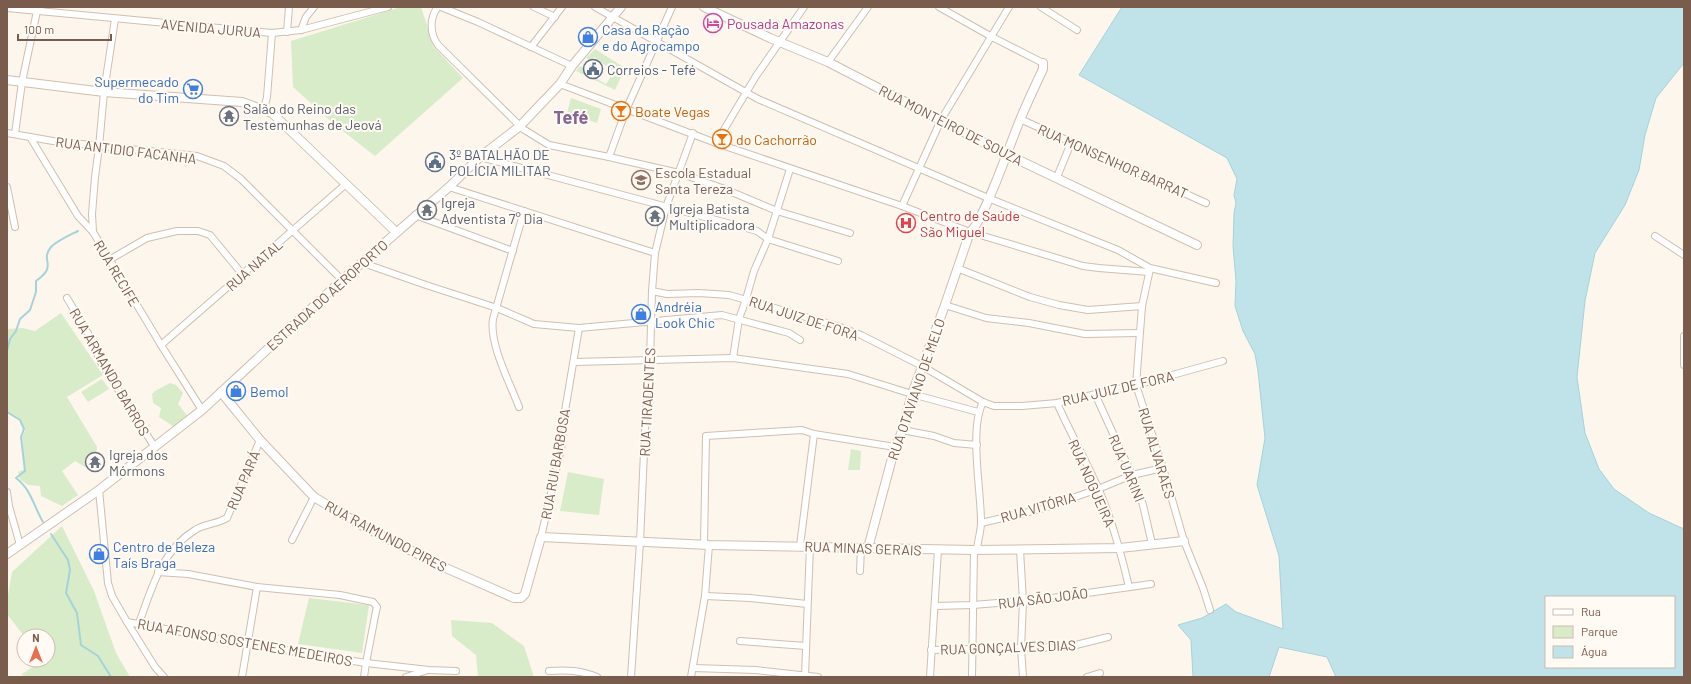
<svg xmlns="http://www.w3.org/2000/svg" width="1691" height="684" font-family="Barlow,sans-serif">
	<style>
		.green { fill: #d8ecc9 }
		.water { fill: #bfe3e8; stroke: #a5d3da; fill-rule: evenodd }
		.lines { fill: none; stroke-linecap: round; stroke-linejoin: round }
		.stream { stroke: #a5d3da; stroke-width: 2 }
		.minor-casing { stroke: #d1beb0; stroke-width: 8 }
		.tertiary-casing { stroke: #d1beb0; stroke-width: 10 }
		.minor { stroke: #fff; stroke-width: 6 }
		.tertiary { stroke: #fff; stroke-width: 8 }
		.labels { text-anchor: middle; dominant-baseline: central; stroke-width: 4; stroke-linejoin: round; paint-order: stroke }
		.hotel-label { font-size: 14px; fill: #b23c85; stroke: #fffaf3; text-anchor: start }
		.street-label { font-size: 14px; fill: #7a5c4d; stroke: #fffaf3 }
		.shop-label { font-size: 14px; fill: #366cbe; stroke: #fffaf3; text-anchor: start }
		.service-label { font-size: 14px; fill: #4e5e75; stroke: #fffaf3; text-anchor: start }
		.worship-label { font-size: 14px; fill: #5b616d; stroke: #fffaf3; text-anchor: start }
		.food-label { font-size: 14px; fill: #c56008; stroke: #fffaf3; text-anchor: start }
		.education-label { font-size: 14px; fill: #785e54; stroke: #fffaf3; text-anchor: start }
		.health-label { font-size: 14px; fill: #be3a42; stroke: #fffaf3; text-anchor: start }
		.district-label { font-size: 18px; font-weight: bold; fill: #846695; stroke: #fffaf3 }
	</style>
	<rect width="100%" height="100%" fill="#fdf6ec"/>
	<g class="green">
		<polygon points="401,7 421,7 434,47 463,78 375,156 334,124 293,87 291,41"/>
		<polygon points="595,49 625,68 615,90 576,71 580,66 599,75 597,79 606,84 614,72 594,57 591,60 586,58"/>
		<polygon points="571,98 601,109 597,123 567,113"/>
		<polygon points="61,313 103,375 67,397 97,447 96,458 85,467 75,461 62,471 78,495 62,506 41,496 40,486 28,485 20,479 18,472 25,469 22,437 25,431 21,420 7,411 7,329 23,328 35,331"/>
		<polygon points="102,379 109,389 88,402 81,392"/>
		<polygon points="170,383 176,385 183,393 178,404 189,418 173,426 159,417 161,408 153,403 152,394 155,391"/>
		<polygon points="851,449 861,451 860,470 848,470"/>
		<polygon points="568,472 604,479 599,515 560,511"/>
		<polygon points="62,526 94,591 116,653 130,677 29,677 21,675 42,660 48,660 48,636 24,636 7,614 7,601 12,572"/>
		<polygon points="309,598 369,605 362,653 298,644"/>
		<polygon points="451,620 492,623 524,646 534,677 478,677 476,655 452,636"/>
	</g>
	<path class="water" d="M 1122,7 L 1684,7 L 1684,63 L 1656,98 L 1645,135 L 1639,170 L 1625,205 L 1595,253 L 1585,301 L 1577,377 L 1585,433 L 1599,469 L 1614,489 L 1649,513 L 1684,529 L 1684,677 L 1336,677 L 1327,657 L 1279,647 L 1269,677 L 1193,677 L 1191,640 L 1178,625 L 1202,618 L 1226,604 L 1236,612 L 1283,629 L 1279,556 L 1257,485 L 1265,438 L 1258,371 L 1255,354 L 1243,331 L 1235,306 L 1236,281 L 1233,246 L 1234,213 L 1236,203 L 1234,195 L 1237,179 L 1227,158 L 1079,75 ZM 1546,597 L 1674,597 L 1674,667 L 1546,667 Z"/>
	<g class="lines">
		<g class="stream">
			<path d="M 7,351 L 10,339 L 16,331 L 20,319 L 30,310 L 36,292 L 36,281 C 59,265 39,261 51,247 C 58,240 70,235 78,231"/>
			<path d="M 7,412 L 20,420 L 24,429 L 21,437 L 25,471 L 16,478 C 31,489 34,507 43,522"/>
			<polyline points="51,534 68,560 70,570 66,593 77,613 81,645 98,656 111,677"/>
		</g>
		<g class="minor-casing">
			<g id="minor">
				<path d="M 438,7 C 429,18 430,34 438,45 L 523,129 L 549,145 L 609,157 L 679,173 L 722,188 L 777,211 L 850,233"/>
				<polyline points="441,7 478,22 572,66"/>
				<polyline points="534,7 555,17"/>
				<polyline points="595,7 758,99 988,198 1118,250 1150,268 1216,283"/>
				<polyline points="939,7 992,37 1043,63"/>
				<polyline points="1041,7 1077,30"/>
				<polyline points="7,8 272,33 301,30 388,7"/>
				<polyline points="301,30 306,17 314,7"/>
				<polyline points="287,32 289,7"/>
				<polyline points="531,47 562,7"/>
				<polyline points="828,62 868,7"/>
				<polyline points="560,84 716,143 902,206 970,232 1083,266 1099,268 1149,272"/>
				<polyline points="264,109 267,97 272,33"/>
				<polyline points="1020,119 1206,203"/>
				<polyline points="7,133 53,141 197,156 224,166 241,179 342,280"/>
				<polyline points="15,134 22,82 37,11 41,7"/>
				<polyline points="30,137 78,216 93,232 161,345 202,410"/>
				<polyline points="716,143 756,76 804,7"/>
				<polyline points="480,157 746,228 757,231 768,239 838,261"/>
				<polyline points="609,157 626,110 672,7"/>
				<polyline points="1057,177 1071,143"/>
				<polyline points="7,187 15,227"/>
				<polyline points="449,187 655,253"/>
				<polyline points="902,206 941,120 1009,7"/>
				<polyline points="415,215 513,251"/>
				<polyline points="93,232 92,214 95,177 99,147 104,92 115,19"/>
				<polyline points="1655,236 1684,255"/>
				<polyline points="109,260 147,238 177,231 198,231 210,235 243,275"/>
				<polyline points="363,263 426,285 497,308 534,324 579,328 722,315 789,333 800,340"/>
				<polyline points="957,268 1030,297 1059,305 1088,310 1142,306"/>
				<polyline points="1150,269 1142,306 1136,385 1163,468 1184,541 1203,588 1210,610"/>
				<polyline points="652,291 667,294 699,293 729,295 837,326 861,335 922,366 983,402 994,406 1022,406 1057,403 1136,385 1223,361"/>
				<polyline points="67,298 89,335 100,361 154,446"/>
				<polyline points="945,305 986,318 1029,323 1085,334 1139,333"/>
				<polyline points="1684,336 1684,365"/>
				<polyline points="161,345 346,184"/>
				<polyline points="733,358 739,319 746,299 754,271 768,239 790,169"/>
				<polyline points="574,362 733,358 848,374 912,394 978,412"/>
				<polyline points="1095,394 1132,475 1143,505 1152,544"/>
				<path d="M 1057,403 C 1070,432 1085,459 1098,488 C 1112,519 1121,553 1129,587"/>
				<path d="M 519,407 C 510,383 489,344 493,319 L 524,211"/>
				<polyline points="902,430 934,436 954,443 977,445"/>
				<polyline points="99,490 108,583 112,596 127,622 247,644 366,663 429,670 456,671"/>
				<polyline points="7,492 9,506 20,545"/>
				<polyline points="981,523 1041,509 1098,489 1132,475 1163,468"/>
				<polyline points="541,537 562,444 563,423 579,328"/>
				<polyline points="292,540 314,497"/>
				<polyline points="704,544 706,436 802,430 814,434 895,447"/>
				<polyline points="800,546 814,434"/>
				<path d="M 977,549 C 978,540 981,531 981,522 C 981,489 969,429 983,402"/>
				<polyline points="1020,550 1023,601 1021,648 1023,677"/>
				<polyline points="860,571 861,548"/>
				<polyline points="158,572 188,574 257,587 340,595 373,602 377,607 376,611 366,663 364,677"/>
				<polyline points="705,596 750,598 807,604"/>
				<polyline points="935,606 973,605 1045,599 1151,584"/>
				<polyline points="127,622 155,667 164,677"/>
				<path d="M 139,623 C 152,588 161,551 195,530 C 204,524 217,524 227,518 L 260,440"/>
				<polyline points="740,641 806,646"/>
				<polyline points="931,650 1068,647 1108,637"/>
				<polyline points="693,668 756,670 818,677"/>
				<path d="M 549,671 C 567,670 580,670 597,677"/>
				<polyline points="805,676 810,546"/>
				<polyline points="242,677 257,587"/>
				<polyline points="406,677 425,671"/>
				<polyline points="631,677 640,542 645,429 650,360 652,291 655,253 666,207 693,133"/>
				<polyline points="691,677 705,596 709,545"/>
				<polyline points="930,677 938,550"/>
				<polyline points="972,677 974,550"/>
				<polyline points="1087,677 1100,673"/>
			</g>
		</g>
		<g class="tertiary-casing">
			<g id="tertiary">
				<polyline points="704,7 770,38 828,62 1006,154 1197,245"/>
				<polyline points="7,80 104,92 242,102 272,113 396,232"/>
				<polyline points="221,392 260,440 314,497 361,525 439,565 514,598 521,598 525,594 541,537 709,545 974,550 1120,548 1184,541"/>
				<path d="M 868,548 L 895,447 L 901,434 L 912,394 L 945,305 L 970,232 C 984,221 1011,141 1020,120 C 1027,103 1035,86 1043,69 L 1043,63"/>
				<polyline points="7,554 99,490 202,410 342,280 449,187 480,157 520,126 560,84 572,66 621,7"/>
			</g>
		</g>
		<use href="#minor" class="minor"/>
		<use href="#tertiary" class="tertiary"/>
	</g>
	<defs>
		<g id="hotel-ring" transform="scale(1)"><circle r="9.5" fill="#fffaf3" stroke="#d1479c" stroke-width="1.5"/><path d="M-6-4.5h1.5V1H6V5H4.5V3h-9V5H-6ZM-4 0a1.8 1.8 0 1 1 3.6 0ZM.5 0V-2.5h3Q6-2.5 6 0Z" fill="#d1479c"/></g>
		<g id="shop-ring" transform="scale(1)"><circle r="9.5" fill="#fffaf3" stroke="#3f7fe0" stroke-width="1.5"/><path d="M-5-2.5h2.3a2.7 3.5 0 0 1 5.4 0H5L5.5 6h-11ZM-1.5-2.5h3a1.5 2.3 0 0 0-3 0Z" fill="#3f7fe0"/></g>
		<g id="civic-ring" transform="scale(1)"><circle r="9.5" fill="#fffaf3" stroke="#5c6f8a" stroke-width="1.5"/><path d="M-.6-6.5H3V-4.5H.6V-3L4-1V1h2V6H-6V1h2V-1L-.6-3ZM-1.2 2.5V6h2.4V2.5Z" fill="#5c6f8a"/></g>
		<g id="supermarket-ring" transform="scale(1)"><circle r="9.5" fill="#fffaf3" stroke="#3f7fe0" stroke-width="1.5"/><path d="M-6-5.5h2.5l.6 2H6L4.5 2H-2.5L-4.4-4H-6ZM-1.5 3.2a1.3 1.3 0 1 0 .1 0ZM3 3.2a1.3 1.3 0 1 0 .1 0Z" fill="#3f7fe0"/></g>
		<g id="bar-ring" transform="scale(1)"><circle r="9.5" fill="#fffaf3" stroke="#e8710a" stroke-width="1.5"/><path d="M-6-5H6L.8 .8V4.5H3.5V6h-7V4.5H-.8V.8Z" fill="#e8710a"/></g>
		<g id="temple-ring" transform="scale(1)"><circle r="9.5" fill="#fffaf3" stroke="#6b7280" stroke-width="1.5"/><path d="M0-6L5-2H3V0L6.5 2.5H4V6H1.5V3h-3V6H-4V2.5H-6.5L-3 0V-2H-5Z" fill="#6b7280"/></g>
		<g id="school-ring" transform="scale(1)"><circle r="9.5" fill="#fffaf3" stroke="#8d6e63" stroke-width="1.5"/><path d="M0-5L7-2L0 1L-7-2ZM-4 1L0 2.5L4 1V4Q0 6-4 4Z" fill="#8d6e63"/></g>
		<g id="hospital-ring" transform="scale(1)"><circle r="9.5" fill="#fffaf3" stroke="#e0444e" stroke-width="1.5"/><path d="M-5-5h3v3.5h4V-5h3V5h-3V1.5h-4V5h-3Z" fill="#e0444e"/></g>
	</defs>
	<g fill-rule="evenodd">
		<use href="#hotel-ring" x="713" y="23"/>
		<use href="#shop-ring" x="588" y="37"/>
		<use href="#civic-ring" x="593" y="69"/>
		<use href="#supermarket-ring" x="193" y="89"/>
		<use href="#bar-ring" x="621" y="111"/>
		<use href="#temple-ring" x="229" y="116"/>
		<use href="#bar-ring" x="722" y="139"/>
		<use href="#civic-ring" x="435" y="162"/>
		<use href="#school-ring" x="641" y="180"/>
		<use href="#temple-ring" x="427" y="210"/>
		<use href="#temple-ring" x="655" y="216"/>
		<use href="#hospital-ring" x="906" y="223"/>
		<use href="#shop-ring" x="641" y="314"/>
		<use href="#shop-ring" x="236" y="391"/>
		<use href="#temple-ring" x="95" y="462"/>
		<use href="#shop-ring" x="99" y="554"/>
	</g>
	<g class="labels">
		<g class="hotel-label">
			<text x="727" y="23">Pousada Amazonas</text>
		</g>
		<g class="street-label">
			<text transform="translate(211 28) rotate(5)">AVENIDA JURUA</text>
			<text transform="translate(951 125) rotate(27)">RUA MONTEIRO DE SOUZA</text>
			<text transform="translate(126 150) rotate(7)">RUA ANTIDIO FACANHA</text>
			<text transform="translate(1113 161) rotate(24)">RUA MONSENHOR BARRAT</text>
			<text transform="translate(254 265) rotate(-41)">RUA NATAL</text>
			<text transform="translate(117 273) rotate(59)">RUA RECIFE</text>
			<text transform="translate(327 295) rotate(-42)">ESTRADA DO AEROPORTO</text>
			<text transform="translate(804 318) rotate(18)">RUA JUIZ DE FORA</text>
			<text transform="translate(110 372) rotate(60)">RUA ARMANDO BARROS</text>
			<text transform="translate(1118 388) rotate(-13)">RUA JUIZ DE FORA</text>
			<text transform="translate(916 389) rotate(-71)">RUA OTAVIANO DE MELO</text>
			<text transform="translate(647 402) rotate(-87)">RUA TIRADENTES</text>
			<text transform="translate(1157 453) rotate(73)">RUA ALVARAES</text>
			<text transform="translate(555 464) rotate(-80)">RUA RUI BARBOSA</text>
			<text transform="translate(1127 468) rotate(67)">RUA UARINI</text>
			<text transform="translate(243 480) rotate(-67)">RUA PARÁ</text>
			<text transform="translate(1092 483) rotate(66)">RUA NOGUEIRA</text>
			<text transform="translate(1038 507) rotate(-16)">RUA VITÓRIA</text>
			<text transform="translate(386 536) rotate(28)">RUA RAIMUNDO PIRES</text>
			<text transform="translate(863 548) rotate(2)">RUA MINAS GERAIS</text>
			<text transform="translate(1043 598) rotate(-7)">RUA SÃO JOÃO</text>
			<text transform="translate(245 642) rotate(10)">RUA AFONSO SOSTENES MEDEIROS</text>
			<text transform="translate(1008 647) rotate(-2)">RUA GONÇALVES DIAS</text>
		</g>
		<g class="shop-label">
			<text x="602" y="29">Casa da Ração<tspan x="602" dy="16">e do Agrocampo</tspan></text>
			<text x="179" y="81" text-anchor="end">Supermecado<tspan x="179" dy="16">do Tim</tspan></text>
			<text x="655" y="306">Andréia<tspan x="655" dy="16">Look Chic</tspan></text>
			<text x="250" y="391">Bemol</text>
			<text x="113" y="546">Centro de Beleza<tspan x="113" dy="16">Taís Braga</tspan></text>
		</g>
		<g class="service-label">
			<text x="607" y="69">Correios - Tefé</text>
			<text x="449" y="154">3º BATALHÃO DE<tspan x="449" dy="16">POLÍCIA MILITAR</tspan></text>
		</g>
		<g class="worship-label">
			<text x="243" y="108">Salão do Reino das<tspan x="243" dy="16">Testemunhas de Jeová</tspan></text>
			<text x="441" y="202">Igreja<tspan x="441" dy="16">Adventista 7° Dia</tspan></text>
			<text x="669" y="208">Igreja Batista<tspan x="669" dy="16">Multiplicadora</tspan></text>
			<text x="109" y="454">Igreja dos<tspan x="109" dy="16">Mórmons</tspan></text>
		</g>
		<g class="food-label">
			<text x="635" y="111">Boate Vegas</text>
			<text x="736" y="139">do Cachorrão</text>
		</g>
		<g class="education-label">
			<text x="655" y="172">Escola Estadual<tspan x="655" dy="16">Santa Tereza</tspan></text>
		</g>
		<g class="health-label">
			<text x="920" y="215">Centro de Saúde<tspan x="920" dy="16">São Miguel</tspan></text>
		</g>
		<g class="district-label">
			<text x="571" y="117">Tefé</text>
		</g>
	</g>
	<rect width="1691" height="684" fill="none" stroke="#7a5c4d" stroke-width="16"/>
	<rect x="1545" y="596" width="130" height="72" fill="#fffaf3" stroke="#cabbb1"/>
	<rect x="1553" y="609" width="20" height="6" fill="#ffffff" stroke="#cabbb1"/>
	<text x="1581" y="616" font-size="12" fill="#7a5c4d">Rua</text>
	<rect x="1553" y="626" width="20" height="12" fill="#d8ecc9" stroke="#cabbb1"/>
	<text x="1581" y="636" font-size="12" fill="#7a5c4d">Parque</text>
	<rect x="1553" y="646" width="20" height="12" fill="#bfe3e8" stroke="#cabbb1"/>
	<text x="1581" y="656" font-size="12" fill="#7a5c4d">Água</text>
	<g transform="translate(36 648)"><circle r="19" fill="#fffaf3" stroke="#cabbb1"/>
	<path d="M0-3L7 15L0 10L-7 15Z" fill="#e76f51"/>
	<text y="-6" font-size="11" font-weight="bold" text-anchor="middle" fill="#7a5c4d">N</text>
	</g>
	<path d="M18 34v6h93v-6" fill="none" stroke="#7a5c4d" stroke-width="2"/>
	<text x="24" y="34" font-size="12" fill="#7a5c4d" stroke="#fffaf3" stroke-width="3" paint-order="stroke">100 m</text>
</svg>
